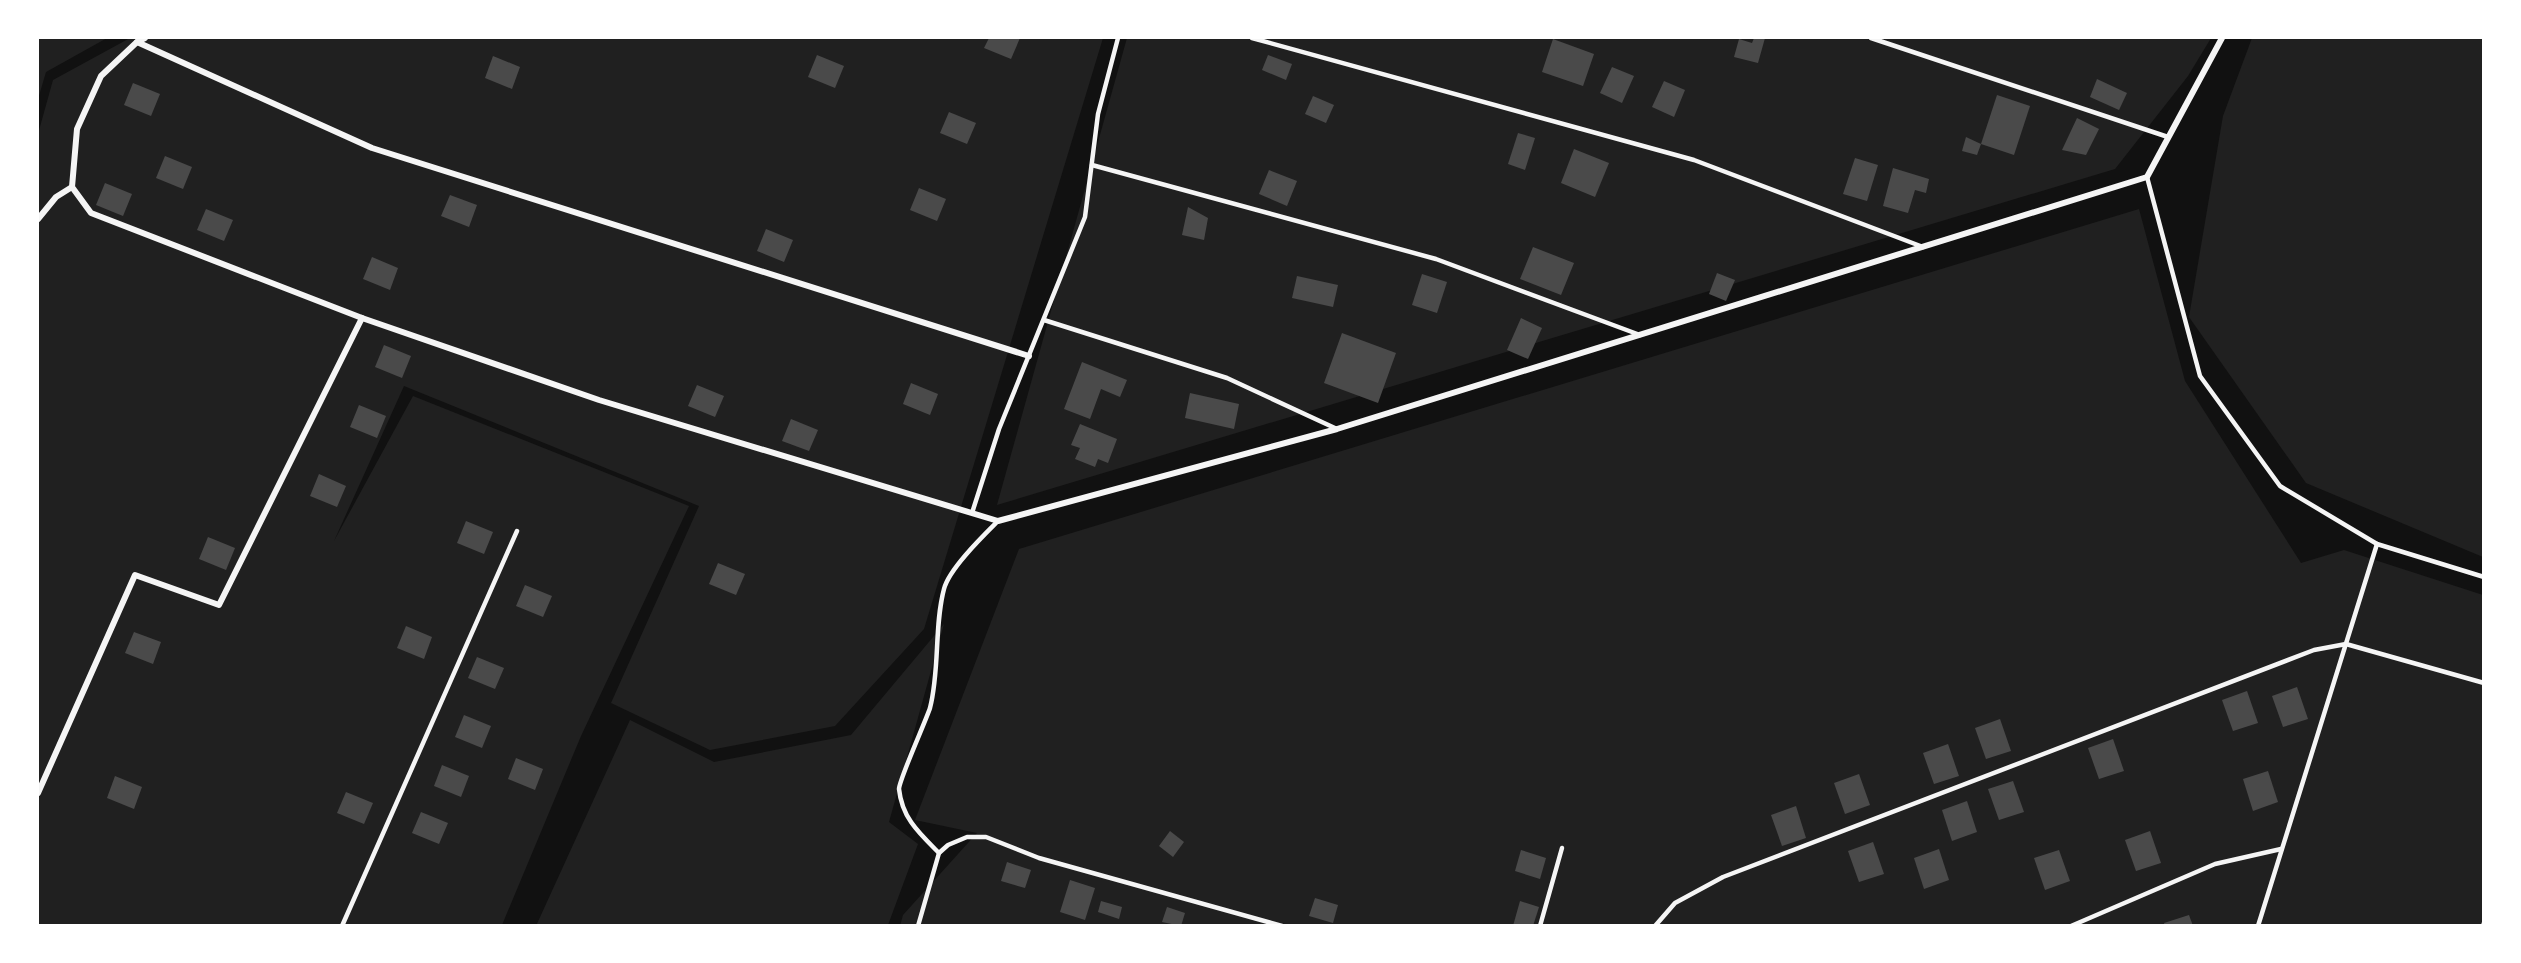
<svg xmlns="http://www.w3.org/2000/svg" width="2521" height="963" font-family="Barlow,sans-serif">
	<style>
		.green { fill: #202020 }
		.building { fill: #4a4a4a }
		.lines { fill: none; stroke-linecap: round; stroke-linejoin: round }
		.service { stroke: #f5f5f5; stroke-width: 4.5 }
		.minor { stroke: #f5f5f5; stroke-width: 6 }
	</style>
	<rect width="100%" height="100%" fill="#111"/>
	<g class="green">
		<polygon points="38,38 107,38 46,72 38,99"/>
		<polygon points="130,38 1103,38 924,629 835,726 710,750 611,703 699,506 404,386 334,541 413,396 689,506 581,736 502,925 38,926 38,134 53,80"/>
		<polygon points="1127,38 2211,38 2188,76 2115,169 997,505"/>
		<polygon points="2252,38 2483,38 2483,557 2306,483 2189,317 2223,116"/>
		<polygon points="2139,209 2185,381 2301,563 2344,550 2483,595 2483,925 900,926 903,915 977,833 915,820 1019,549"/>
		<polygon points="944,624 889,822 918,844 888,925 536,926 630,720 714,762 851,735"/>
	</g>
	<g class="building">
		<polygon points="989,38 1020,38 1011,59 984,48"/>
		<polygon points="1754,38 1765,38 1758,63 1734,57 1739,39 1752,43"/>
		<polygon points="1553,39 1594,54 1583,86 1542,72"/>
		<polygon points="817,55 844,66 835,88 808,77"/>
		<polygon points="1268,55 1292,64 1286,80 1262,70"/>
		<polygon points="493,56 520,67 512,89 485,78"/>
		<polygon points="1612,67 1634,76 1622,103 1600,93"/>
		<polygon points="2097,79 2127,93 2119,110 2090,97"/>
		<polygon points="1664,81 1685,90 1674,117 1652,107"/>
		<polygon points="133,83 160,94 151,116 124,105"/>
		<polygon points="1997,95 2030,106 2014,155 1981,144"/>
		<polygon points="1313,96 1334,105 1326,123 1305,114"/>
		<polygon points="949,112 976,123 967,144 940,133"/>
		<polygon points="2077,118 2099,129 2086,155 2062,150"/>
		<polygon points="1518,133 1535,138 1525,170 1508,164"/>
		<polygon points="1966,137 1981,144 1977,155 1962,151"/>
		<polygon points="1574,149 1609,163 1595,197 1561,183"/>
		<polygon points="165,156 192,167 183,189 156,178"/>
		<polygon points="1855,158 1878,165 1867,201 1843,194"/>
		<polygon points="1893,168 1929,179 1926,193 1915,190 1908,213 1883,206"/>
		<polygon points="1269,170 1297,181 1287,206 1259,194"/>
		<polygon points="105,183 132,194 123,216 96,205"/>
		<polygon points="919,188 946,199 937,221 910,210"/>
		<polygon points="450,195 477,205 469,227 441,216"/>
		<polygon points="1188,207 1208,218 1204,240 1182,235"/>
		<polygon points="206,209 233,220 224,241 197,230"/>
		<polygon points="766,229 793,240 784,262 757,251"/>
		<polygon points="1533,247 1574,263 1561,295 1520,279"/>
		<polygon points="372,257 398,268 390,290 363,279"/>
		<polygon points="1717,273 1735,280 1726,301 1709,294"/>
		<polygon points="1422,274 1447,282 1437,313 1412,305"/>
		<polygon points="1297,276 1338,285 1333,307 1292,298"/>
		<polygon points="1521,318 1542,328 1528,359 1507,350"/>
		<polygon points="1342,333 1396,353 1378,403 1324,383"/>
		<polygon points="384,345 411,356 402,378 375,367"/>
		<polygon points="1082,362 1127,380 1120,397 1101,389 1090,419 1064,409"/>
		<polygon points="911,383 938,394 930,415 903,404"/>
		<polygon points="697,385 724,396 715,417 688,406"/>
		<polygon points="1190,393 1239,404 1234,429 1185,418"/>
		<polygon points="359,405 386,416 377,438 350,427"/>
		<polygon points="791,419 818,430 809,451 782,441"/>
		<polygon points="1080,424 1117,439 1108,463 1098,459 1095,467 1075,459 1080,448 1071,445"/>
		<polygon points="319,474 346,486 337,507 310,496"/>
		<polygon points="466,521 493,532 484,554 457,543"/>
		<polygon points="208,537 235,548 226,570 199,559"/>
		<polygon points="718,563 745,574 736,595 709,584"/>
		<polygon points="525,585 552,596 543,617 516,606"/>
		<polygon points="406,626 432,637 424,659 397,648"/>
		<polygon points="134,632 161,642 153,664 125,653"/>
		<polygon points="477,657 504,668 495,689 468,678"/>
		<polygon points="2297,687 2308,719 2283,727 2272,696"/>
		<polygon points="2247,691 2258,723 2233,731 2222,700"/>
		<polygon points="464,715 491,726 482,748 455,737"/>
		<polygon points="2000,719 2011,751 1986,759 1975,728"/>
		<polygon points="2113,739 2124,771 2099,779 2088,748"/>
		<polygon points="1948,744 1959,776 1934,784 1923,753"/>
		<polygon points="516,758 543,769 535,790 508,779"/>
		<polygon points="442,765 469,776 461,797 434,786"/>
		<polygon points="2268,771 2278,802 2253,811 2243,779"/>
		<polygon points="1859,774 1870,805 1845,814 1834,783"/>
		<polygon points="115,776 142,787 134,809 107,798"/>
		<polygon points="2013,781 2024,812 1999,820 1988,789"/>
		<polygon points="346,792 373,803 364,824 337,813"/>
		<polygon points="1967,801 1977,832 1952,841 1942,810"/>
		<polygon points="1796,806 1806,838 1782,846 1771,815"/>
		<polygon points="421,812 448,823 439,844 412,833"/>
		<polygon points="1170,831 1184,842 1173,857 1159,846"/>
		<polygon points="2150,831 2161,863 2136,871 2125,840"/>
		<polygon points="1873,842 1884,874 1859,882 1848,851"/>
		<polygon points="1939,849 1949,880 1924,889 1914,858"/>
		<polygon points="1521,850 1546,858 1540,879 1515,871"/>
		<polygon points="2059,850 2070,881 2045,890 2034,858"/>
		<polygon points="1007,862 1031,870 1025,888 1001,881"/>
		<polygon points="1070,880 1095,888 1085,920 1060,912"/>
		<polygon points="1315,898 1338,905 1333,923 1309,916"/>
		<polygon points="1101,901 1122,907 1119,919 1098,912"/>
		<polygon points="1520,901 1539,907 1533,926 1513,926"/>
		<polygon points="1167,907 1185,913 1181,926 1162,922"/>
		<polygon points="2189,915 2193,926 2165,926 2164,923"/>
	</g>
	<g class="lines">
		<g class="service">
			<polyline points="1252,38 1694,160 1923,247"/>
			<polyline points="1871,38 2168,137"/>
			<polyline points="1092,165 1436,259 1640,335"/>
			<polyline points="2147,177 2200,376 2280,486 2377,544 2484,577"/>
			<polyline points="1044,320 1227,378 1337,429"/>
			<polyline points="972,513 999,429 1085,217 1098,114 1118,38"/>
			<path d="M 939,853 C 919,833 902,818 899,789 C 899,780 925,723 930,708 C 940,670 934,626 944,589 C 949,569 983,536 998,521"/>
			<polyline points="342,926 517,531"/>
			<polyline points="918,926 939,853 948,845 967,837 986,837 1039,858 1282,926"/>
			<polyline points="1540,926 1562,848"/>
			<polyline points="1655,926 1675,903 1723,877 2314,650 2346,644 2484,683"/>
			<polyline points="2071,926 2215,864 2281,849"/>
			<polyline points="2258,926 2377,544"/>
			<polyline points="2483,926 2484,923"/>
		</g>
		<g class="minor">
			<polyline points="145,38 137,42 101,76 77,129 72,187 91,213 362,318 599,400 998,521 1337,429 2147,177 2222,38"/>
			<polyline points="137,42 372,148 1029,356"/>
			<polyline points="38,219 56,197 72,187"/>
			<polyline points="38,793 135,575 219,605 362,318"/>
		</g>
	</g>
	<rect width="2521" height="963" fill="none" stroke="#ffffff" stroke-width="78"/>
</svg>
